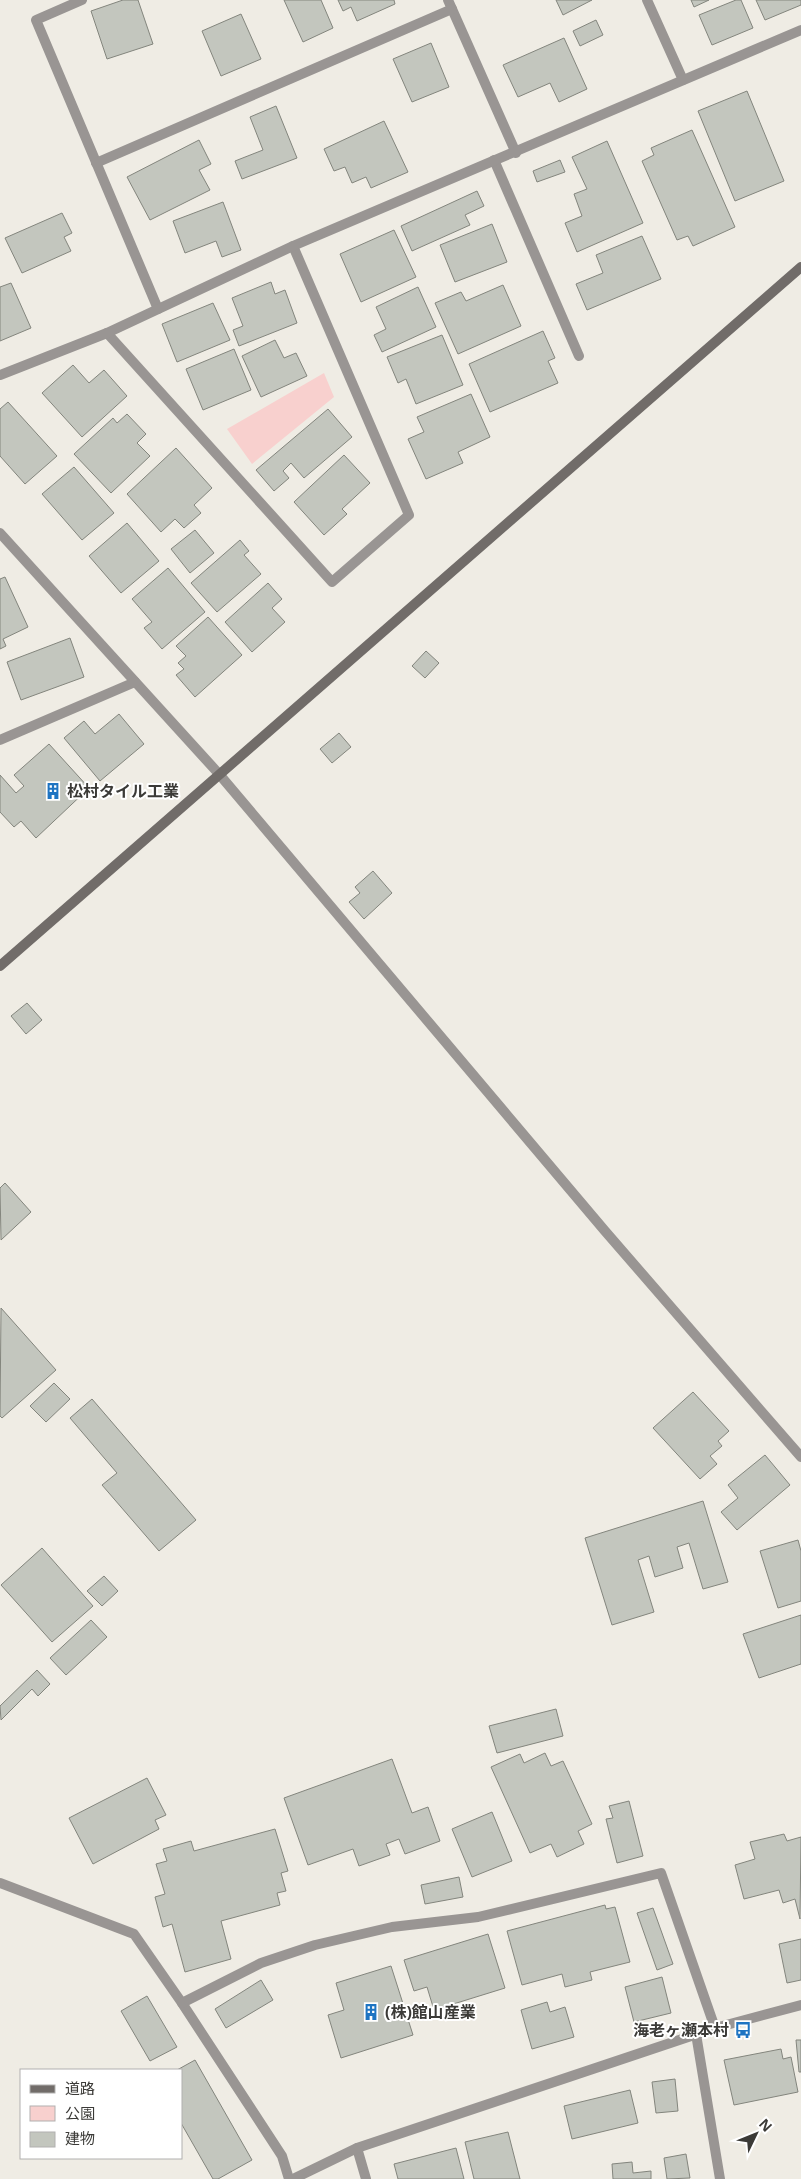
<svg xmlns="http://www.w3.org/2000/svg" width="801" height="2179" font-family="'Open Sans','Noto Sans JP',sans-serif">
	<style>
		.green { fill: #f8d0ce }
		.building { fill: #c3c6be; stroke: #83857d }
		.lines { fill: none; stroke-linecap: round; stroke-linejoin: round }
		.street { stroke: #999593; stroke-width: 10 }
		.secondary { stroke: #716c69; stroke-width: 10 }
		.labels { text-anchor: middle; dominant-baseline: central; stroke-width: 4; stroke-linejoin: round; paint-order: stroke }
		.poi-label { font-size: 16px; font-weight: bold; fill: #3b3a37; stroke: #fff; text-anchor: start }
	</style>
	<rect width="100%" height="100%" fill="#efece4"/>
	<polygon class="green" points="324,373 334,397 252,464 227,429"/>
	<g class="building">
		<polygon points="123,0 138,0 153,44 107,59 91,11"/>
		<polygon points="284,0 321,0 333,28 303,42"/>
		<polygon points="338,0 394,0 395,4 357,21 351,7 343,11"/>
		<polygon points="556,0 592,0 563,15"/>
		<polygon points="691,0 709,0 694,7"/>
		<polygon points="736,0 741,0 753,28 712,45 699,15"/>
		<polygon points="756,0 801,0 801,5 765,20"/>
		<polygon points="241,14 261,59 221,76 202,31"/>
		<polygon points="596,20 603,35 580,46 573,31"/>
		<polygon points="564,38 587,89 559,102 550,83 518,97 503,65"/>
		<polygon points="431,43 449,87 412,102 393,59"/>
		<polygon points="747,91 784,181 735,201 698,111"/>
		<polygon points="276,106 297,158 242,179 235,161 263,150 250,117"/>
		<polygon points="384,121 408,172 371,188 366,177 352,183 345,167 334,171 324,149"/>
		<polygon points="692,130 735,227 693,246 688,236 677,240 642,161 654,155 651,148"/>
		<polygon points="199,140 211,164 199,170 210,190 150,220 127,177"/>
		<polygon points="607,141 643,223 577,252 565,223 582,216 574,194 587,189 572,157"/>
		<polygon points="560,160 565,172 537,182 533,171"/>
		<polygon points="477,191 484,206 465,215 470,225 412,251 401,226"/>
		<polygon points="223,202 241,250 222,257 216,241 185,253 173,221"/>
		<polygon points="62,213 72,233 64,237 71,251 22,273 5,238"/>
		<polygon points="492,224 507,262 455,282 440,245"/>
		<polygon points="394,230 416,277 361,302 340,254"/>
		<polygon points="642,236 661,279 587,310 576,284 603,273 596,255"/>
		<polygon points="271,282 275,294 285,290 297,323 239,346 233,330 243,326 232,298"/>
		<polygon points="11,283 31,328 0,341 0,287"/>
		<polygon points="503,285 521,326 458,354 435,303 461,292 466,301"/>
		<polygon points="418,287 436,327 382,352 374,335 386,329 376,307"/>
		<polygon points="213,303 230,340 177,362 162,324"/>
		<polygon points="543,331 555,358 548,361 558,383 490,412 469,364"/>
		<polygon points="442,335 463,385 416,404 406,379 398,383 387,357"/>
		<polygon points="275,340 284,358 296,353 307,376 261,397 242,356"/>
		<polygon points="234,349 251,390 203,410 186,369"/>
		<polygon points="73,365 89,383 104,370 127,396 82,437 42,393"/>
		<polygon points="471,394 490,437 458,452 463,463 426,479 408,439 424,432 417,417"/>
		<polygon points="8,402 57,456 25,484 0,456 0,409"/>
		<polygon points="328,409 352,437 304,478 291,463 283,471 289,478 274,491 256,470"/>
		<polygon points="127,414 146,434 137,443 150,456 111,493 74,454 113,418 117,423"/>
		<polygon points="176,448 212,488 194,505 201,513 184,528 175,519 161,532 127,494"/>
		<polygon points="344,455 370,483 342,509 347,514 324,535 294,502"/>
		<polygon points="74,467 114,513 82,540 42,494"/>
		<polygon points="127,523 159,561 121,593 89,556"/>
		<polygon points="195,530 214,553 190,573 171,549"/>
		<polygon points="240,540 249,551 244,555 261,574 217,612 191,583"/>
		<polygon points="168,568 205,612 162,649 144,628 152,622 132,599"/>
		<polygon points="5,577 28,627 3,639 6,646 0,649 0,579"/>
		<polygon points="268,583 282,599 272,608 285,622 252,652 225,622"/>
		<polygon points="208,617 242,655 195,697 176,675 184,669 178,663 186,656 176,646"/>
		<polygon points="70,638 84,677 21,700 7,662"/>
		<polygon points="426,651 439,663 425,678 412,666"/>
		<polygon points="119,714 144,744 100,781 64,738 84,721 95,734"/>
		<polygon points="339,733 351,747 332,763 320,749"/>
		<polygon points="49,744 89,788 36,838 21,821 14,827 0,812 0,775 16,793 24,786 14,775"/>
		<polygon points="373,871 392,893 364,919 349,902 360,893 355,887"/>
		<polygon points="27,1003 42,1020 26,1034 11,1016"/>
		<polygon points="5,1183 31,1212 1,1240 0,1188"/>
		<polygon points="1,1308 56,1370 2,1418 0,1416"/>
		<polygon points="54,1383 70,1399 46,1422 30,1406"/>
		<polygon points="693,1392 729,1431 718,1441 722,1446 710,1456 717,1464 700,1479 653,1428"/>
		<polygon points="92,1399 196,1520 159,1551 102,1485 117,1473 70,1418"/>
		<polygon points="765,1455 790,1485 737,1530 721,1512 738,1498 728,1485"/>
		<polygon points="703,1501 728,1582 703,1589 689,1543 677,1547 683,1568 655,1577 649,1556 638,1560 654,1612 612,1625 585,1538"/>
		<polygon points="798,1540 801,1551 801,1601 778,1608 760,1551"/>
		<polygon points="42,1548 93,1606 52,1642 1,1585"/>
		<polygon points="104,1576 118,1591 102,1606 87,1591"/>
		<polygon points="801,1615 801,1664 759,1678 743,1634"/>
		<polygon points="91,1620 107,1637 66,1675 50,1658"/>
		<polygon points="37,1670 50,1684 38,1696 32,1689 1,1720 0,1706"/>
		<polygon points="556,1709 563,1736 497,1753 489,1726"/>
		<polygon points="545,1753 551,1766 563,1761 592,1824 578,1831 584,1844 557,1857 551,1844 530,1853 491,1767 520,1754 524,1763"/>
		<polygon points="392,1759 412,1813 428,1807 440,1841 405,1854 399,1839 386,1844 390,1855 359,1866 353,1849 308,1865 284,1798"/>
		<polygon points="147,1778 166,1815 155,1820 159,1829 93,1864 69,1818"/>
		<polygon points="629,1801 643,1856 617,1863 606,1819 613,1818 609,1806"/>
		<polygon points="492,1812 512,1861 472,1877 452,1829"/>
		<polygon points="275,1829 288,1871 281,1873 286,1891 277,1893 280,1905 221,1921 231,1959 185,1972 172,1924 163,1927 155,1897 165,1894 156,1864 167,1861 163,1849 191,1841 194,1851"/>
		<polygon points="784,1834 787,1841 801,1837 800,1919 795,1899 783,1903 779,1890 744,1899 735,1865 755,1859 750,1842"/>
		<polygon points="459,1877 463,1897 425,1904 421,1885"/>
		<polygon points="605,1905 606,1909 615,1907 630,1962 590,1972 592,1980 565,1987 562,1974 522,1985 507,1931"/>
		<polygon points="653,1908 673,1964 657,1970 637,1913"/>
		<polygon points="488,1934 505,1988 434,2010 427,1987 414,1991 404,1960"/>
		<polygon points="801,1939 801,1980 787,1983 779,1944"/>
		<polygon points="391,1966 413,2035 341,2058 328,2015 344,2010 336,1983"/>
		<polygon points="662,1977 671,2013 634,2022 625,1987"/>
		<polygon points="261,1980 273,2000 226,2028 215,2009"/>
		<polygon points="147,1996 177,2047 150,2061 121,2011"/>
		<polygon points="547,2002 550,2012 565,2007 574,2037 532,2049 521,2010"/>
		<polygon points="796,2040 801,2040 801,2072 799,2072"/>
		<polygon points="781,2049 783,2059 791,2057 798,2092 734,2105 724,2060"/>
		<polygon points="195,2060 252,2160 218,2179 213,2179 181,2123 181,2070 177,2070"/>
		<polygon points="675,2079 678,2111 656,2113 652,2082"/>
		<polygon points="630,2090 638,2123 572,2139 564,2106"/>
		<polygon points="508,2132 520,2179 474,2179 465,2142"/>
		<polygon points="456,2148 464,2179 398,2179 394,2164"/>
		<polygon points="686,2154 690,2178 667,2179 664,2158"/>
		<polygon points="632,2162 633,2173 651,2171 651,2179 613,2179 612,2164"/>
	</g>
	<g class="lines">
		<g class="street">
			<polyline points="82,0 36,20 158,309"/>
			<polyline points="448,0 516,153"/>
			<polyline points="647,0 683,80"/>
			<polyline points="494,160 579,356"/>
			<polyline points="96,163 452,9"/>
			<polyline points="107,333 332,582 409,515 293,246"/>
			<polyline points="0,375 107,333 293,246 801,30"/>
			<polyline points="0,533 219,774 605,1231 801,1457"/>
			<polyline points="0,740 135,682"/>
			<polyline points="0,1883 134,1934 182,2003 282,2156 289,2179"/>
			<polyline points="182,2003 261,1963 315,1945 392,1927 478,1917 661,1873 715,2028"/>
			<polyline points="696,2034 720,2179"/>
			<polyline points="357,2148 366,2179"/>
			<polyline points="293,2179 357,2148 715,2028 801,2005"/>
		</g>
		<polyline class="secondary" points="0,966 801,267"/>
	</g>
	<defs>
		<g id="building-bare" transform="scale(1.35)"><path d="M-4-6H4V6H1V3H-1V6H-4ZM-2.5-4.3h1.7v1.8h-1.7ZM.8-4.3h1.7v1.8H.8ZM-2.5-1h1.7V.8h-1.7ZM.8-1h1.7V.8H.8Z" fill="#1e74c2" stroke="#fff" stroke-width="2.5" paint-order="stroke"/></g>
		<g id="bus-bare" transform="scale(1.35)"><path d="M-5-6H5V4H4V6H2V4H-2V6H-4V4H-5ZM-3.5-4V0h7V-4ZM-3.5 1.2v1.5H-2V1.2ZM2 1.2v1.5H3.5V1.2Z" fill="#1e74c2" stroke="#fff" stroke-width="2.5" paint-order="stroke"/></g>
	</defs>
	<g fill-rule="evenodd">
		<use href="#building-bare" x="53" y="791"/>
		<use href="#building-bare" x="371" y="2012"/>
		<use href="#bus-bare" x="743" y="2030"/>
	</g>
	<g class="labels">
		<g class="poi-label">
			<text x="67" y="791">松村タイル工業</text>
			<text x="385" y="2012">(株)館山産業</text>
			<text x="729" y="2030" text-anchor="end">海老ヶ瀬本村</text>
		</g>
	</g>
	<rect x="20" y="2069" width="162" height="90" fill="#ffffff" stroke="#b1b0af"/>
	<rect x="30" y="2085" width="25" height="8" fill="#716c69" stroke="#b1b0af"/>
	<text x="65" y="2094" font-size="15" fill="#3b3a37">道路</text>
	<rect x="30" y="2106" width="25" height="15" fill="#f8d0ce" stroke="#b1b0af"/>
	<text x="65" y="2119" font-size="15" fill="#3b3a37">公園</text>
	<rect x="30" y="2132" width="25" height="15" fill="#c3c6be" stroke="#b1b0af"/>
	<text x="65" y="2144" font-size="15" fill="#3b3a37">建物</text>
	<g transform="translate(756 2134) rotate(47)" stroke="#ffffff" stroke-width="4" paint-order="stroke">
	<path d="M0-4L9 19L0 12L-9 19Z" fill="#3b3a37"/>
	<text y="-8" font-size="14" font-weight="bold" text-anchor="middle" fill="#3b3a37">N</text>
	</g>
</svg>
